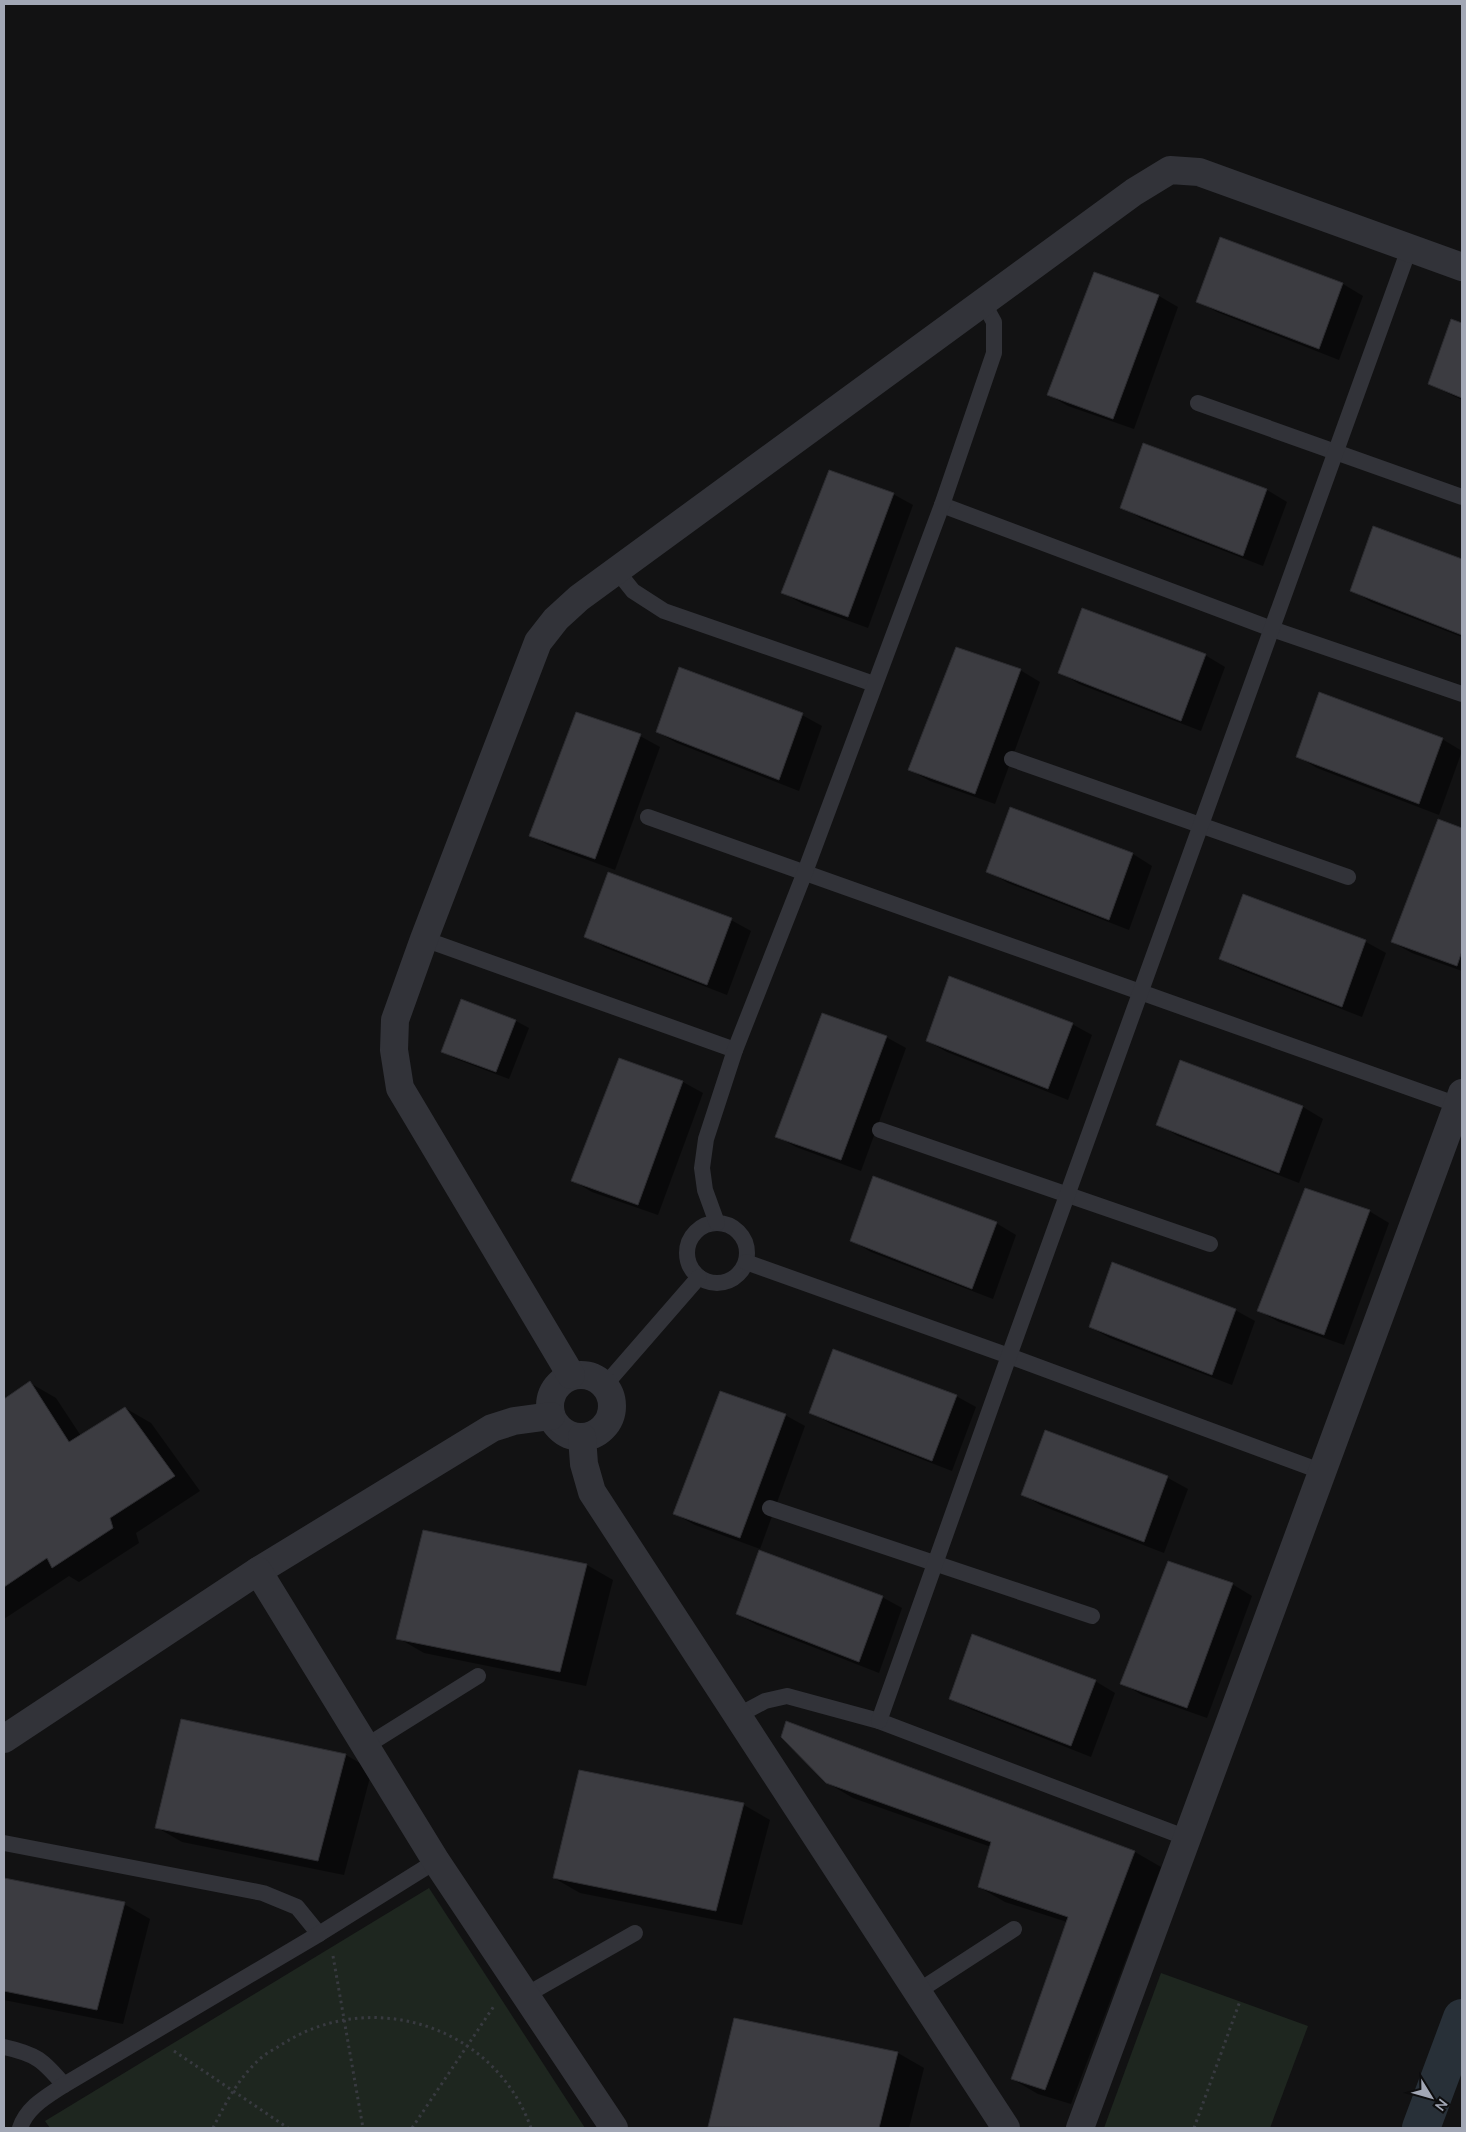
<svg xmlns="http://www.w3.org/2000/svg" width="1466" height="2132" font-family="'Nunito Sans',sans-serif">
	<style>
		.green { fill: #1e261f }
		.shadow { fill: #0007 }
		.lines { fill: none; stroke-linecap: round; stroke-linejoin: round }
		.canal { stroke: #283038; stroke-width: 38 }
		.building { fill: #3c3c41; stroke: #2c2c30 }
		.path { stroke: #383a40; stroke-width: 3; stroke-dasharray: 2.5 4; stroke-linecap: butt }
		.service { stroke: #323339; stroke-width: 16 }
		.minor { stroke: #323339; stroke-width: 28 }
	</style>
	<rect width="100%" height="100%" fill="#121213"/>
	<g class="green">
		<polygon points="429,1888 585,2128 50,2128 45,2121"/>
		<polygon points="1161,1973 1308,2026 1270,2128 1104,2128"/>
	</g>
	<g class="shadow">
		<polygon points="1221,238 1343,284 1363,296 1339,360 1217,312 1198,301"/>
		<polygon points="1159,296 1178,307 1134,429 1068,406 1049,395"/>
		<polygon points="1452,321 1462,325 1462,400 1429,384"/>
		<polygon points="1144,445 1267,490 1287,502 1263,566 1142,519 1122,507"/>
		<polygon points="893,494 913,505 868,628 803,604 783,593"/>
		<polygon points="1374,527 1462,560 1462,637 1371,602 1352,590"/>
		<polygon points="1205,655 1225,667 1201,731 1079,684 1060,672"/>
		<polygon points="1020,670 1040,682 995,804 930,781 910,770"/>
		<polygon points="577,714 640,736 660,747 615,870 550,846 530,835"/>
		<polygon points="802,715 822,726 799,791 677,743 657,732"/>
		<polygon points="1442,739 1462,751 1439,815 1317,768 1297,756"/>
		<polygon points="1010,808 1133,854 1152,866 1129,930 1008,883 988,871"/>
		<polygon points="1438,821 1462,829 1462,971 1412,953 1392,942"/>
		<polygon points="1243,896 1366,942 1386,953 1362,1017 1241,970 1221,959"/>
		<polygon points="731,920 751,931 727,995 606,948 586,936"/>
		<polygon points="516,1021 529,1028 509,1079 456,1059 443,1052"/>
		<polygon points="1072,1024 1092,1035 1068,1100 947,1052 927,1041"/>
		<polygon points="886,1037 906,1048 861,1171 796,1147 776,1136"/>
		<polygon points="620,1059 683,1082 703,1093 658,1215 592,1192 572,1180"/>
		<polygon points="1180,1061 1303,1107 1323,1119 1299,1183 1178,1136 1158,1124"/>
		<polygon points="1369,1211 1389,1223 1344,1345 1279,1322 1259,1311"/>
		<polygon points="996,1223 1016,1235 993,1299 871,1252 851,1240"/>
		<polygon points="1235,1310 1255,1321 1232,1385 1110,1338 1090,1327"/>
		<polygon points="30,1383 56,1398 81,1436 125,1408 151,1423 200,1491 136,1533 139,1543 79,1582 69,1576 4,1619 4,1400"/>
		<polygon points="956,1396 976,1407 952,1471 831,1424 811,1412"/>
		<polygon points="785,1415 805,1426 760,1549 695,1525 675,1514"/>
		<polygon points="1045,1432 1168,1478 1188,1489 1164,1553 1042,1506 1022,1494"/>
		<polygon points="587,1565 613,1580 586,1686 424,1653 398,1638"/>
		<polygon points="1232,1584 1252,1596 1207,1718 1142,1695 1122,1683"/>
		<polygon points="882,1597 902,1608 879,1673 757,1625 737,1614"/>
		<polygon points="1095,1681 1115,1693 1091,1757 970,1709 950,1698"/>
		<polygon points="346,1755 372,1770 344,1875 182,1842 156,1827"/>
		<polygon points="826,1782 1135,1852 1161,1867 1071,2104 1038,2094 1012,2079 1067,1922 1005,1902 979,1887 991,1847 853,1798"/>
		<polygon points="744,1805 770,1820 742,1925 580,1893 554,1878"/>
		<polygon points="4,1879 124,1904 150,1919 123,2024 4,2000"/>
		<polygon points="735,2020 898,2053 924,2068 909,2128 713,2128 709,2126"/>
	</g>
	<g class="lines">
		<polyline class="canal" points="1421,2128 1462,2018"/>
	</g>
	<g class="building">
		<polygon points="1220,237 1343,283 1319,349 1196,302"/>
		<polygon points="1094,272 1159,295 1113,419 1047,395"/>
		<polygon points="1451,319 1462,323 1462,398 1428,384"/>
		<polygon points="1143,443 1267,489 1243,556 1120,508"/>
		<polygon points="829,470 894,493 848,617 781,593"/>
		<polygon points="1373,526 1462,559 1462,635 1350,591"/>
		<polygon points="1082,608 1206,654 1181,721 1058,673"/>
		<polygon points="956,647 1021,669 975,794 908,770"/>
		<polygon points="679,667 803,713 779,780 656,732"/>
		<polygon points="1319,692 1443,738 1419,804 1296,757"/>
		<polygon points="576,712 641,734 595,859 529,836"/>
		<polygon points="1010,807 1133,853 1109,920 986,872"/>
		<polygon points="1438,819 1462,828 1462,951 1457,966 1391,942"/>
		<polygon points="608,872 732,918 707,985 584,937"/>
		<polygon points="1243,894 1366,940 1342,1007 1219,959"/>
		<polygon points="949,976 1073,1023 1048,1089 926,1041"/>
		<polygon points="461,999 516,1020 496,1072 441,1052"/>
		<polygon points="822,1013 887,1036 841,1160 775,1137"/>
		<polygon points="619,1058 683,1081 638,1205 571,1181"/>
		<polygon points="1180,1060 1303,1106 1279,1173 1156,1125"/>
		<polygon points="873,1176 997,1222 972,1289 850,1241"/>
		<polygon points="1305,1188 1370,1210 1324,1335 1257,1311"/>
		<polygon points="1112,1262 1236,1309 1212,1375 1089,1327"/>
		<polygon points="833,1349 957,1395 932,1461 809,1413"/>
		<polygon points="30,1381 69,1442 125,1407 175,1476 110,1518 113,1528 52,1568 47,1558 4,1587 4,1399"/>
		<polygon points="720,1391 786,1414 740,1538 673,1514"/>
		<polygon points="1045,1430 1168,1476 1144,1542 1021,1495"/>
		<polygon points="423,1530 587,1564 560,1672 396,1639"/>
		<polygon points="759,1550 883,1596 859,1662 736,1614"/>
		<polygon points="1168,1561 1233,1583 1187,1708 1120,1684"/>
		<polygon points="972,1634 1096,1680 1071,1746 949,1699"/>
		<polygon points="181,1719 346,1754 318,1861 155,1828"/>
		<polygon points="786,1721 1135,1851 1045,2090 1011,2079 1068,1917 978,1887 991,1842 826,1783 781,1737"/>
		<polygon points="579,1770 744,1803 716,1911 553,1878"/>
		<polygon points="4,1878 125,1902 97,2010 4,1991"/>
		<polygon points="734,2018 898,2052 879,2128 708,2127"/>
	</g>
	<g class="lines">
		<g class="path">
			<polyline points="333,1956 363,2128"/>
			<polyline points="174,2051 288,2128"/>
			<path d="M 213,2128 C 226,2102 239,2077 262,2057 C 268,2052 275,2049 281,2045 C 371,1986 495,2026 531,2128"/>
			<polyline points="412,2128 494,2006"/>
			<polyline points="1194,2128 1240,2001"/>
		</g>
		<g class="service">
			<polyline points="1198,403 1462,497"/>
			<polyline points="942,505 1272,629 1462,694"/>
			<polyline points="617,571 633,591 664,611 874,684"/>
			<polyline points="1012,759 1348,877"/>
			<polyline points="648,817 1458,1105"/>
			<polyline points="424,939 735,1050"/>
			<polyline points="880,1130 1210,1244"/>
			<circle cx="717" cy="1253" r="30"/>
			<polyline points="717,1223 705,1190 702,1168 706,1139 735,1050 805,872 942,505 994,353 994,322 983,302"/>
			<polyline points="746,1262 1009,1356 1323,1472"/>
			<polyline points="605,1385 699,1277"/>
			<polyline points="770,1508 1092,1616"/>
			<polyline points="737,1716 765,1701 787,1696 879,1721 1187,1838"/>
			<polyline points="879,1721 1009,1356 1409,249"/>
			<polyline points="366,1746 478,1676"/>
			<polyline points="4,1843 263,1893 297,1907 319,1934"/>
			<polyline points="917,1992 1014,1929"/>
			<polyline points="526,1995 635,1933"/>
			<path d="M 4,2047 C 36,2054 43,2060 64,2085"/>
			<path d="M 20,2128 C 27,2107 46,2097 64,2085 L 319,1934 L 436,1861"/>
		</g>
		<g class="minor">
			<circle cx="581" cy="1406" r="31"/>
			<polyline points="571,1375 400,1088 394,1050 395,1020 424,939 538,642 556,619 579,598 1134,192 1170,170 1199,172 1462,267"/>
			<polyline points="582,1437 584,1464 592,1492 1006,2128"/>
			<polyline points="258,1571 492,1428 514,1421 551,1416"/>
			<polyline points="4,1739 258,1571 436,1861 614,2128"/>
			<polyline points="1080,2128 1462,1093"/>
		</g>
	</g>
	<rect width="1466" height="2132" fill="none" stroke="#a2a7b5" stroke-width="10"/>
	<g transform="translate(1431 2097) rotate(127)" stroke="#0d0d0e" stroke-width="4" paint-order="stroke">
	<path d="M0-4L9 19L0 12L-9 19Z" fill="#a2a7b5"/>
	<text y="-8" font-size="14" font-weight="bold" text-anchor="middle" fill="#a2a7b5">N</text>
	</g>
</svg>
